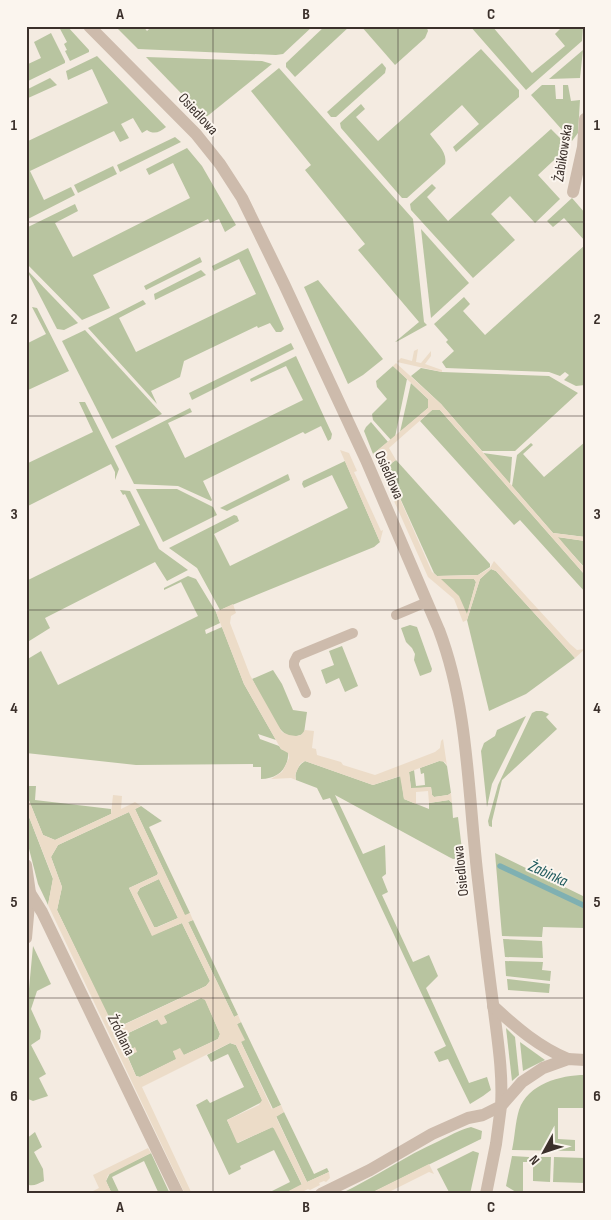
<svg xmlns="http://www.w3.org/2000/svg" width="611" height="1220" font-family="'Sofia Sans Condensed',sans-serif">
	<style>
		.green { fill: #b8c4a0 }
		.plaza { fill: #ecdcc8; fill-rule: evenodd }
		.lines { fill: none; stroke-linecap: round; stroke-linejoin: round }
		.stream { stroke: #7fb0b2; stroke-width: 5.5 }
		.service { stroke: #cdbbac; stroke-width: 10 }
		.minor { stroke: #cdbbac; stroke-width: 12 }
		.grid { fill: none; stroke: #3b302b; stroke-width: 1; stroke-opacity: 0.55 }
		.labels { text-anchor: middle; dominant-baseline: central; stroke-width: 4; stroke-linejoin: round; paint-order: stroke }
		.street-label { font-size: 15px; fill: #3b302b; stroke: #fbf5ee }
		.water-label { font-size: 16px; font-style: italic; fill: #1f5a5e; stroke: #fbf5ee }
		.neatline { fill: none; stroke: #3b302b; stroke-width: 2 }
		.grid-label { font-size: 16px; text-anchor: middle; font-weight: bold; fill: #3b302b }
	</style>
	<rect width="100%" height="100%" fill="#f4ebe1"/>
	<g class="green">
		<polygon points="61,26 67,26 89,50 89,52 70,61 65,51 67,50 64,44 67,42 59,27"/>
		<polygon points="115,26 143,26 147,31 152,26 313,26 283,54 276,55 138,49"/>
		<polygon points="325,26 350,26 295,77 286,67 286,63"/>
		<polygon points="361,26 414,26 427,28 428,31 425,38 395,65"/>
		<polygon points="470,26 492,26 532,73 565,46 555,34 563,26 583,26 582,41 526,90"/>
		<polygon points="51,33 65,61 65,63 26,82 26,65 41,58 34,42"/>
		<path d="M 481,49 L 519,90 L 519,97 L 456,152 L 453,147 L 479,124 L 462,105 L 430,134 C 436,143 448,152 445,164 L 407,198 L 402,198 L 341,128 L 340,123 L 361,104 L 365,109 L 356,117 L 378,141 Z"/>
		<polygon points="583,50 580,78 549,79"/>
		<path d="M 97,56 L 166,127 C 160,132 154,135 147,130 L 142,133 L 133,118 L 121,124 L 129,138 L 120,142 L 114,131 L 30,171 L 44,200 L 71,187 L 75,195 L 26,220 L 26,142 L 108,103 L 92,69 L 68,80 L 66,71 Z"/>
		<polygon points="146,57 262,61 272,64 205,118"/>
		<polygon points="382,63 386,68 385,73 336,117 331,117 327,112"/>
		<polygon points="279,68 413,219 424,322 427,325 398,341 395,342 419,322 358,250 365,244 305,170 311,165 251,91"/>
		<polygon points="50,78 57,85 26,99 26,90"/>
		<polygon points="542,85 555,85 556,99 563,99 563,85 568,85 571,101 580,100 578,133 572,141 531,95"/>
		<polygon points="551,129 566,144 567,148 538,175 560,199 535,223 510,196 491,214 515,240 473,278 411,210 410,204 432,184 436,188 427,197 448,221"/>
		<polygon points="175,137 181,142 120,172 117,165"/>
		<polygon points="187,148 202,166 236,225 225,232 219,219 210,223 208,219 93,275 110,308 82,320 26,263 26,228 75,204 78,211 55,223 73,257 190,198 173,163 149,175 146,169"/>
		<polygon points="113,166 117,174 78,193 74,185"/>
		<polygon points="572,198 585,213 585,241 564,218 553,227 547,221"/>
		<polygon points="421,229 469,283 431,318"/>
		<polygon points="585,245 585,385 576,386 564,380 569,375 565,372 560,376 549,372 446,368 442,362 454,351 446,342 448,340 434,324 464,297 470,304 463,311 485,335"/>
		<polygon points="248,248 284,329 281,332 276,332 270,323 258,328 257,326 184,361 180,377 151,391 157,404 88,328 143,300 146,304 119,318 136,352 256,294 239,259 214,271 212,266"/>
		<polygon points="200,257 202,262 146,290 144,286"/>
		<polygon points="26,269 78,323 64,330 57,329"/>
		<polygon points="201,270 206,275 155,300 154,294"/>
		<polygon points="318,280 383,359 363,375 348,384 304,287"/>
		<polygon points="32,307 37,308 69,371 26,391 26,344 46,334"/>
		<polygon points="85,330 162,414 112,439 62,341"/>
		<polygon points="291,343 294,349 192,400 189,393"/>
		<polygon points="296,356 332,434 331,439 328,441 321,426 305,434 303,432 203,481 212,500 211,501 178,486 134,484 115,446 190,408 192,412 168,423 185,458 303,400 286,366 251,382 250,379"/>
		<polygon points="393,366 407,379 395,437 391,440 373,420 372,414 387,399 377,387 376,381"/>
		<polygon points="421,368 442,372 549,376 578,393 515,451 482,451 441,404 411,376"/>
		<polygon points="411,383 428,399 428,408 400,432"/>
		<polygon points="79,402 85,402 119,469 115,480 115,472 111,464 26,507 26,464 93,432"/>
		<polygon points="432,410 440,410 585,575 585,592 520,520 514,525 420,421"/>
		<polygon points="371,422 388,442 373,454 364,431 366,427"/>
		<polygon points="585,442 585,537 553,533 512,486 517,455 531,443 533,445 523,454 544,477"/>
		<polygon points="483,453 512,457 510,484"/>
		<polygon points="396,460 490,564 490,567 478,575 437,576 434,573 386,467"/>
		<polygon points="345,461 380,542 374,547 220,610 197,568 169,548 234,515 237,516 239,521 214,534 230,566 348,508 332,475 304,488 302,484 303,481"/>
		<polygon points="288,474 290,480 227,511 220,508"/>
		<polygon points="136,489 177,489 213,507 217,515 163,542"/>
		<polygon points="120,490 130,491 159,549 188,570 167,581 155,562 45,618 50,628 26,643 26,581 140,525 125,494 123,495"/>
		<polygon points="557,537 585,541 585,569 585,568"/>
		<polygon points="491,569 496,571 575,658 526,694 489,711 467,620 480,579"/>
		<path d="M 188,576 L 196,579 L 216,612 L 220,623 L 205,630 L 206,634 L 222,627 L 244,684 L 276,740 L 258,734 L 260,739 L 279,746 L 281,749 L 288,752 C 289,769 277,779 261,779 L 261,767 L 253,767 L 253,764 L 136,765 L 26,753 L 26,660 L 41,651 L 58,685 L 198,616 L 181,582 L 164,590 L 164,588 Z"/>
		<polygon points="440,579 474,579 476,582 467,615"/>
		<polygon points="410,625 417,627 432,669 431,672 420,676 414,660 415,654 412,648 406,642 401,628"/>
		<polygon points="342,646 358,686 345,692 339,678 326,684 321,670 334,665 329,651"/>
		<path d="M 273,670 L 282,684 L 293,710 L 307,712 L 304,733 C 297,738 288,738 282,731 C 273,722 259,692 252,679 Z"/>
		<polygon points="536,711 542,711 549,714 546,717 557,729 502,780 492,821 492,827 489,826 488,821 498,785 532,713"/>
		<polygon points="526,716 492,784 487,807 481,751 484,743 495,736 497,730"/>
		<polygon points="442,760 447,766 451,793 448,795 434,797 432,795 431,787 411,789 409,772 414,770 416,786 425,785 424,773 421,774 420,768"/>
		<path d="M 305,761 L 373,785 L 401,776 L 404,799 L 429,809 L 429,803 L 449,800 L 452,803 L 453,818 L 458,817 L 463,858 L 453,859 L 449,857 L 335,795 L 363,854 L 385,845 L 386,874 L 382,877 L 388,892 L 382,895 L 413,962 L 429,955 L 438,976 L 426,988 L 469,1083 L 487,1077 L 491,1090 L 483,1096 L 470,1104 L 448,1059 L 439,1062 L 434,1052 L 446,1046 L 330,798 L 323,800 L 317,788 L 296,780 C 294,772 299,765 305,761 Z"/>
		<polygon points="26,786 36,786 35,800 111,809 111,814 55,840 43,835 26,793"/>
		<polygon points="141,806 162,821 149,827 190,913 185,916 135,809"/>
		<polygon points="26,809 53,879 48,905 38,884 26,837"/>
		<polygon points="129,812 158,873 157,875 129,888 152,935 182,923 210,981 206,986 114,1029 57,910 62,887 51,857 58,845"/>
		<polygon points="495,853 585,897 585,928 543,927 542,937 502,936"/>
		<polygon points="159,879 178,918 157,927 154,927 137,893 140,888"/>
		<polygon points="193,920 238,1015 234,1017 188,922"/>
		<polygon points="503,939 542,941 543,958 505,957"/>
		<polygon points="33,946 51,984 37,991 31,1009 41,1031 40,1039 31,1045 46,1074 39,1078 48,1096 33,1101 26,1098 26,1021"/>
		<polygon points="505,961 543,962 542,970 551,971 550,981 506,976"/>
		<polygon points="507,979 550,984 549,993 508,990"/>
		<polygon points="201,998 205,999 220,1034 218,1039 184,1055 173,1051 177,1059 140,1077 136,1076 127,1055 132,1053 131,1050 125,1053 119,1039 120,1037 158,1019 167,1022 163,1016"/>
		<polygon points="241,1022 281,1105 273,1109 241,1042 237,1024"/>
		<polygon points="506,1028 515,1037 519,1075 512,1081"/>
		<polygon points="520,1042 545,1060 523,1071"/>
		<polygon points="230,1043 236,1045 262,1100 262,1102 227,1120 238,1143 272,1127 275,1129 302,1185 283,1194 273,1194 272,1191 290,1182 274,1150 240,1166 241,1169 229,1175 196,1105 207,1099 210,1103 244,1087 228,1054 211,1062 207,1055"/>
		<path d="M 585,1075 L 585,1108 L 558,1108 L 558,1139 L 575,1140 L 575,1151 L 512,1150 C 515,1137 515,1123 519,1110 C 528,1084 560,1075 585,1075 Z"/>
		<polygon points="284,1112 314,1174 327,1168 329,1172 307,1182 276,1116"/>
		<path d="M 471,1127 L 482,1131 L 481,1139 L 369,1194 L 340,1194 C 374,1178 405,1156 439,1141 C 449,1136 459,1130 471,1127 Z"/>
		<path d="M 35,1132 L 42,1147 L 34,1152 L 43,1169 L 44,1181 C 37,1184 33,1187 26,1184 L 26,1139 Z"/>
		<polygon points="473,1151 479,1153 470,1194 450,1194 437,1169"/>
		<polygon points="151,1153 170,1194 159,1194 144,1161 112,1177 119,1192 112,1194 106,1181 110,1173"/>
		<polygon points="512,1156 529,1157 529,1162 523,1162 523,1194 516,1192 506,1186"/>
		<polygon points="533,1157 551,1157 550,1182 533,1181"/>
		<polygon points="554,1157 585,1158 585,1183 553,1182"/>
	</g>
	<g class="plaza">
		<polygon points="418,349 416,362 421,363 431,351 431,356 425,364 442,370 442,372 397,362 401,358 412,361 414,351"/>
		<path d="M 396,363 L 441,404 L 553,533 L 585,537 L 585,541 L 558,537 L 585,569 L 585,575 L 440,410 L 432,410 L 389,448 L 396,460 L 386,467 L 432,572 L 437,576 L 478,575 L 490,568 L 494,561 L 570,644 L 577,650 L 585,649 L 575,658 L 496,571 L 491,569 L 480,579 L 467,620 L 463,622 L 454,599 L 428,577 L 373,454 L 428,408 L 428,399 L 393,366 ZM 441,579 L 474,579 L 476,582 L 467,614 L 459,596 Z"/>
		<polygon points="340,450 349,453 357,471 354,472 381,531 383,530 380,542"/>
		<polygon points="233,604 236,613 231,616 230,623 250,675 282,732 289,735 296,736 301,735 305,730 314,731 312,748 316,749 317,755 341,762 343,765 375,775 435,752 440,748 441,741 443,739 447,766 445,762 439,761 409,772 411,788 431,787 432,795 434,797 448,795 451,793 452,803 449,800 429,803 428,791 416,792 416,804 404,799 400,776 373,785 305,761 300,764 295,775 296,780 291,778 271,779 282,772 289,758 288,753 281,749 244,684 216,612"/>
		<path d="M 26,793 L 43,835 L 55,840 L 111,814 L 113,795 L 122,796 L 121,809 L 135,802 L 141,806 L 135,809 L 185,915 L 190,913 L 193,920 L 188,922 L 234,1017 L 238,1015 L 241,1022 L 237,1024 L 245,1040 L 241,1042 L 272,1109 L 281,1105 L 284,1112 L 276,1117 L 307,1182 L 329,1172 L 330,1178 L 326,1182 L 324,1181 L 319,1183 L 320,1185 L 310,1190 L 308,1189 L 298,1194 L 283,1194 L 302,1184 L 273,1127 L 237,1143 L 227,1120 L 259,1105 L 262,1100 L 236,1045 L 230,1043 L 142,1087 L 192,1194 L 185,1194 L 48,905 L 53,878 L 26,809 ZM 129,812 L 158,873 L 157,875 L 129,888 L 152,936 L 182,923 L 210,981 L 206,986 L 115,1029 L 57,910 L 62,887 L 51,857 L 58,845 ZM 159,879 L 178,918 L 158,927 L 154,927 L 137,893 L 140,888 ZM 201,998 L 205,1000 L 220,1034 L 218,1039 L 184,1055 L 180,1048 L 176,1050 L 173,1051 L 176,1059 L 140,1077 L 136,1076 L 127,1056 L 137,1052 L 135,1047 L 125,1053 L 119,1039 L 120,1037 L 157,1019 L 161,1025 L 167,1023 L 164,1016 Z"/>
		<polygon points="148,1148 151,1153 108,1175 106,1181 112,1194 87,1194 99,1188 93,1175"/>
		<polygon points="429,1164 434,1174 429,1172 385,1194 369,1194"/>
	</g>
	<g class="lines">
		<polyline class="stream" points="500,866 585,906"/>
		<g class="service">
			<polyline points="396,615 427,602"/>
			<polyline points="306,693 294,666 294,662 297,656 353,633"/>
		</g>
		<g class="minor">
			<path d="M 89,26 L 196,134 L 220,164 L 242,198 L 284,284 L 366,460 L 439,630 C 469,709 468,797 478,880 C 483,924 488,968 494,1011 C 498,1043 503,1074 501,1106 L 483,1115 L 468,1118 L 432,1134 L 370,1170 L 321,1194"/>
			<polyline points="573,192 583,147 585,119"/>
			<polyline points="26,865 30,893 26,938"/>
			<polyline points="30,893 42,912 178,1194"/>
			<path d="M 493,1006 C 517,1028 539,1047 568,1059"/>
			<polyline points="486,1194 496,1144 501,1106 522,1082 543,1068 568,1059 585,1060"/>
		</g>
	</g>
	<path class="grid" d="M 213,26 L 213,1194M 398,26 L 398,1194M 26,222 L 585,222M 26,416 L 585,416M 26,610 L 585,610M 26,804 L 585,804M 26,998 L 585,998"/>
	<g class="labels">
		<g class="street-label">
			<text transform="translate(198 114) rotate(47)">Osiedlowa</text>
			<text transform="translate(563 153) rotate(-81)">Żabikowska</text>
			<text transform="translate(389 475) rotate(66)">Osiedlowa</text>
			<text transform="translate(461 871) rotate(-96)">Osiedlowa</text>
			<text transform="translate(121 1035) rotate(64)">Źródlana</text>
		</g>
		<g class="water-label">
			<text transform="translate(548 874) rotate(25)">Żabinka</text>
		</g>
	</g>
	<rect width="611" height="1220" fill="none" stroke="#fbf5ee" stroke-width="55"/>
	<g transform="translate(544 1152) rotate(230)" stroke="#fbf5ee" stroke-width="4" paint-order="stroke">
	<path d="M0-4L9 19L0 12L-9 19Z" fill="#3b302b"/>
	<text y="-8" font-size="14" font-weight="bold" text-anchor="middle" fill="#3b302b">N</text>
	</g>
	<rect x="28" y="28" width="556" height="1164" class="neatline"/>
	<g class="grid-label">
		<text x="120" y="19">A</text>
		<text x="306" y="19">B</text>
		<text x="491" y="19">C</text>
		<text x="14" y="130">1</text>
		<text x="597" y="130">1</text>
		<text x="14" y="324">2</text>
		<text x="597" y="324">2</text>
		<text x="14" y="519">3</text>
		<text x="597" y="519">3</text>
		<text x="14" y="713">4</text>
		<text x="597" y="713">4</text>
		<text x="14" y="907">5</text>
		<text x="597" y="907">5</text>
		<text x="14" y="1101">6</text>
		<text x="597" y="1101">6</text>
		<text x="120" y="1212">A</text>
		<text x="306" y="1212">B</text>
		<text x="491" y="1212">C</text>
	</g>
</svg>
